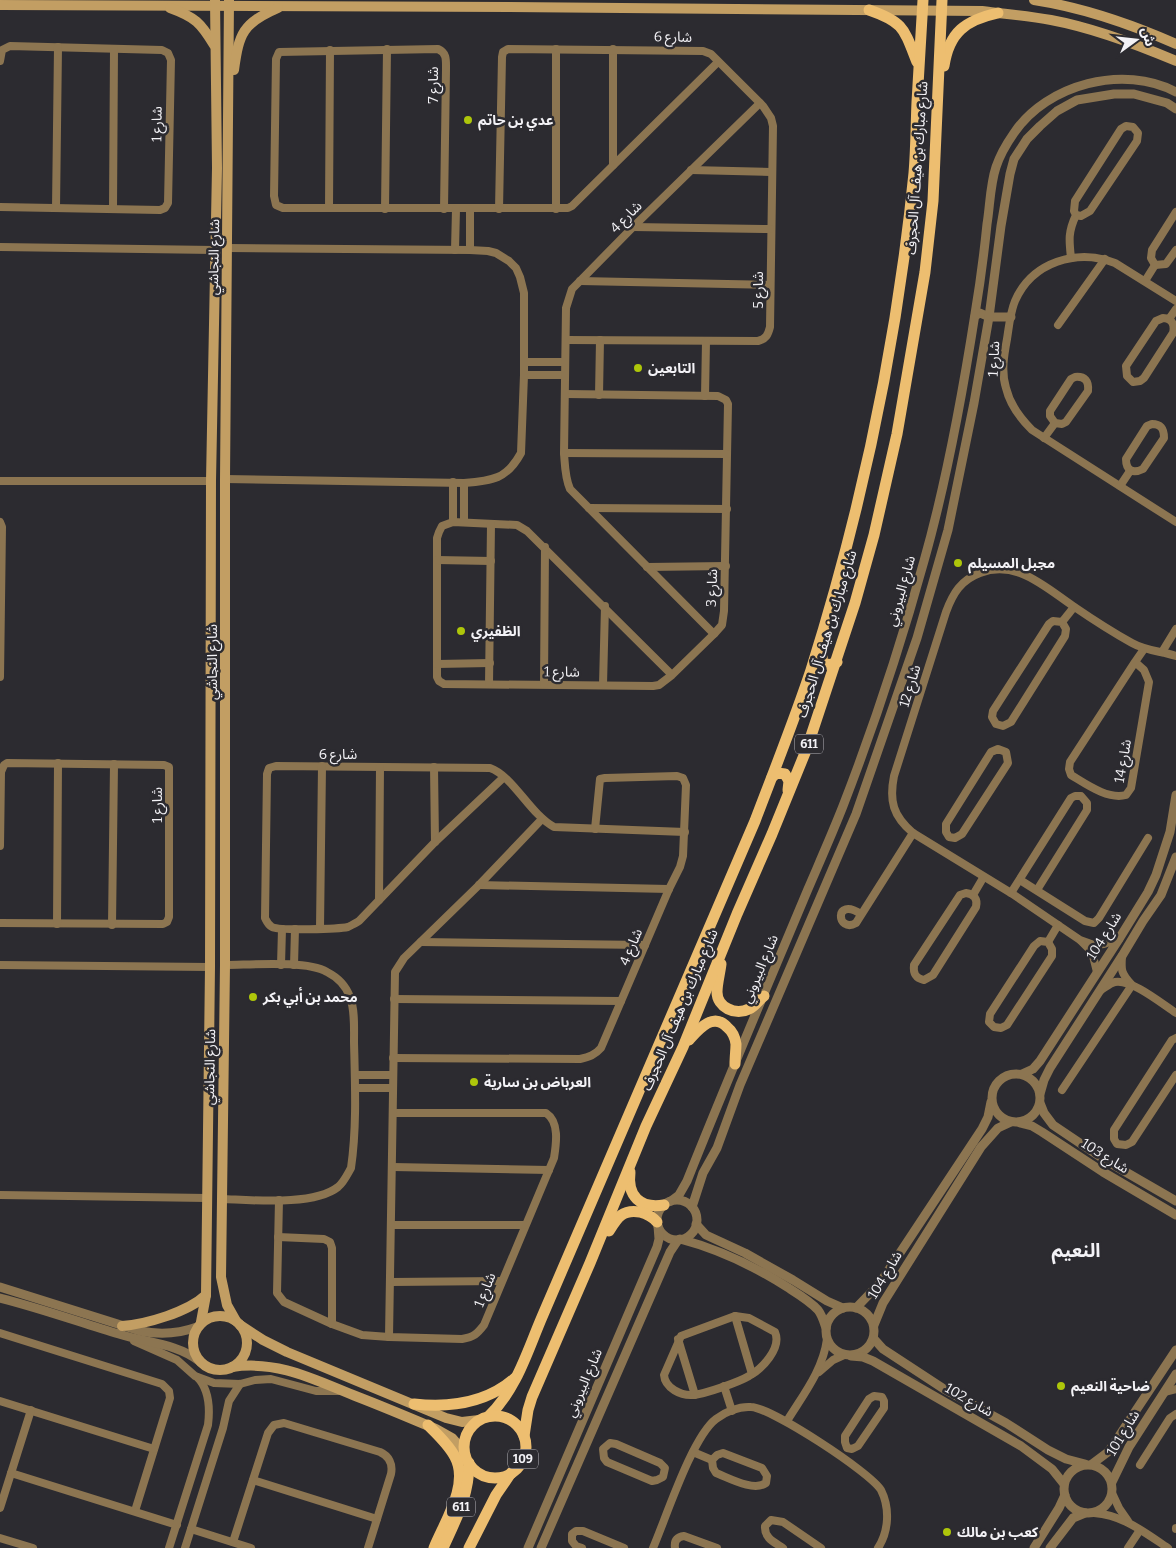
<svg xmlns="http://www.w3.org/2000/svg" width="1176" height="1548" font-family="Bitter,'Noto Sans Arabic',serif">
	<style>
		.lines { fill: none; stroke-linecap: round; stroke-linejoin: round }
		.minor { stroke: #8c7551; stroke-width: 8 }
		.tertiary { stroke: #8c7551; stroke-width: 9 }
		.secondary { stroke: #c29e63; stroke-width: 10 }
		.primary { stroke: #edbe70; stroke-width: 11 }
		.poi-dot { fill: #aec60a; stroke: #2c2b30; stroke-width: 2 }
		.labels { text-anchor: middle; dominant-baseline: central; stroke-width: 5; stroke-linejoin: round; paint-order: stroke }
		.shield { fill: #2c2b30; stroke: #b7b6bb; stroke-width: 1 }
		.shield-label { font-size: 12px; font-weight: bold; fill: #f3f2f6 }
		.street-label { font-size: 14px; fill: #f3f2f6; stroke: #2c2b30 }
		.poi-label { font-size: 14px; font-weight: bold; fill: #f3f2f6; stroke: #2c2b30; text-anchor: start }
		.district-label { font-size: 19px; font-weight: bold; fill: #f3f2f6; stroke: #2c2b30 }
	</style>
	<rect width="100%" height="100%" fill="#2c2b30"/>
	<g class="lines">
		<g class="minor">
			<polyline points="613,49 613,165"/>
			<polyline points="0,61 2,50 10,46 162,50 168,53 171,60 168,203 165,208 160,210 0,207"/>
			<polyline points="691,170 771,172"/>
			<polyline points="56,208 58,47"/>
			<polyline points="329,208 330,50"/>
			<polyline points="113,209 114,49"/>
			<polyline points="385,209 387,49"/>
			<path d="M 444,209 L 446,70 C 446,60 447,53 438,49 L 279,52 L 276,59 L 274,196 L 276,205 L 283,208 L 568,208 L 572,206 L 718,62"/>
			<polyline points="470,209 470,250"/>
			<path d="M 499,209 L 502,57 L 503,52 L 508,49 L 703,51 L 711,54 L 763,106 L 771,118 L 773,126 L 770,327 C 768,335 766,339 758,341 L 566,340"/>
			<polyline points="556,209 556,49"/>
			<polyline points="633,227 770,229"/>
			<polyline points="0,247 214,250"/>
			<polyline points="455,250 456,209"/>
			<path d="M 1071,258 C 1069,240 1068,232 1076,215 L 1074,211 L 1075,201 L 1121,129 L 1126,126 L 1133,127 L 1138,133 L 1137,141 L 1090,211 L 1081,216 L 1076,215"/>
			<polyline points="1155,265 1151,258 1152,250 1176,212"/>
			<polyline points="1155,265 1166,264 1176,250"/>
			<polyline points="580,281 770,285"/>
			<polyline points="1145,281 1155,265"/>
			<path d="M 1176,301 L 1115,263 C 1077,248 1032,262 1015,301 C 1010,313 1009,327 1007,339 C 1004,355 1001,372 1006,388 C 1010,405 1020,418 1032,430 L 1176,522"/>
			<path d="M 1163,318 C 1172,318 1175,325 1173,333 L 1144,378 L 1140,381 L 1133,382 L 1127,376 L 1126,366 L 1156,321 Z"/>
			<polyline points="1169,319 1176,309"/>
			<polyline points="1058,325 1105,259"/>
			<polyline points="524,362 565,362"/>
			<polyline points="524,375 565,375"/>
			<path d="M 1075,377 C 1085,376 1089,381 1088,391 L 1066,422 L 1062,424 L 1055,423 L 1050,416 L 1050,411 L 1071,379 Z"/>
			<polyline points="566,394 718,396 726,400 728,404 724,611 722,625 714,634 672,675 659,685 653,686 444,684 439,681 437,677 437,538 439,532 442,526 453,522 517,525 527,531 672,675"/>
			<polyline points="599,395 600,340"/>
			<polyline points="705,396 706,341"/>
			<path d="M 1152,424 C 1161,424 1164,429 1164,438 L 1143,469 C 1133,474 1126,471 1126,459 L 1147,426 Z"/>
			<polyline points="1044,438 1055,423"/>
			<polyline points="564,453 727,454"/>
			<path d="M 225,479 L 464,483 C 492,481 507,479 521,453 L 524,375 L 524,293 L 520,277 L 516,268 L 509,261 L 496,253 L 488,251 L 470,250 L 228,248"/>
			<polyline points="0,481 211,481"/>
			<polyline points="453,482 453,522"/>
			<polyline points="1120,486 1130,471"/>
			<polyline points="589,508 727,509"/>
			<polyline points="0,522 2,527 0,677"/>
			<polyline points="464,522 464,483"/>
			<polyline points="437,560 491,561"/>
			<polyline points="647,567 726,566"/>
			<polygon points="1053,621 1062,622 1066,629 1065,636 1011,722 1003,726 996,724 992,717 993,711 1049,624"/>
			<polyline points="1062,622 1074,607"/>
			<path d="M 714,634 L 570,489 C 565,478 565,466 564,453 L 566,308 L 572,289 L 580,281 L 633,227 L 760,103"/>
			<polyline points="1162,652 1176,629"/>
			<path d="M 1135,662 L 1144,670 L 1149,682 L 1131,788 L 1126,795 C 1108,800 1086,784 1071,775 L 1069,769 L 1070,762 L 1135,662 L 1144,649"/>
			<polyline points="437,664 490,663"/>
			<polyline points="489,684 491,524"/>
			<polyline points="544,684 545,547"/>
			<polyline points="603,685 605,606"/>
			<polygon points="998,749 1006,752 1008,763 962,834 955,838 949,837 946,832 946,824 991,752"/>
			<polyline points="434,767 435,842"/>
			<path d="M 504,777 L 435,842 L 359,921 C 356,923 352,925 348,927 C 339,929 280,931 272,927 C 268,925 267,922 265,918 L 267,774 L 269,768 L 276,766 L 490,768 C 513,776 530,814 554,827 L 685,832"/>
			<polyline points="0,846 1,772 4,765 7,763 164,765 169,767 169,917 167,922 163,924 0,923"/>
			<polyline points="1020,880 1085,921 1094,923 1099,918 1148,838"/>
			<polyline points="479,885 669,889"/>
			<path d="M 966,893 C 974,894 978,899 976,907 L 933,975 L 924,980 C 915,978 913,973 914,965 L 960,895 Z"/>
			<polyline points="1011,893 1071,798 1075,796 1081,796 1087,803 1087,810 1037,890"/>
			<polyline points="973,895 983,878"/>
			<polyline points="379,900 380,767"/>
			<path d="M 861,914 C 833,896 837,934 856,923 L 913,833"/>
			<polyline points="57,924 58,763"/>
			<polyline points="112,925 114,764"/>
			<polyline points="320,928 322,766"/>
			<path d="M 1119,939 L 1104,944 L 1094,945 L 1080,940 L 1011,893 L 913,833 C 893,816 889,801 894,776 L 946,612 C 953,593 961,580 980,573 C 1016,559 1045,587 1073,606 C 1092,619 1112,632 1132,643 C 1146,651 1161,651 1176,656"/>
			<polygon points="1040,941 1048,942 1052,949 1052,956 1007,1025 1001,1028 994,1027 989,1022 990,1014 1034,946"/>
			<polyline points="1081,941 1092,952 1097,972"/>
			<polyline points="421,942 645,945"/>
			<polyline points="1048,942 1058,925"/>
			<path d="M 1122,956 C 1121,970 1121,973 1131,984"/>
			<polyline points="0,965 210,967"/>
			<polyline points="281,965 282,929"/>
			<polyline points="294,965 295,929"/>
			<path d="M 1101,990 C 1106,987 1110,983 1115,982 C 1132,979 1162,1004 1176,1013"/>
			<polyline points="394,999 621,1001"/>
			<polyline points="1176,1038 1172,1040 1114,1130 1114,1139 1117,1144 1126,1145 1132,1142 1176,1075"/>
			<path d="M 393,1058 L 580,1059 C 589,1057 595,1055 601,1048 L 669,889 L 680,867 L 683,856 L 686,785 L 683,778 L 677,776 L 605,778 L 600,779 L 595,829"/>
			<polyline points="355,1075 393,1075"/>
			<polyline points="355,1088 393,1088"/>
			<polyline points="1062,1090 1132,985"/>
			<polyline points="393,1167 549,1170"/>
			<polyline points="0,1195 207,1198"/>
			<path d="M 222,1199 C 252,1200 314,1206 338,1187 C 344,1182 347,1175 351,1168 C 357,1127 355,1083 354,1042 C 354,1027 355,1010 350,997 C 346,986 337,977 327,972 C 306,960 250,965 225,965"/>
			<path d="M 279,1200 L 277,1293 L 284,1302 L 332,1324 L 362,1335 L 389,1337 L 462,1339 C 474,1337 477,1334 484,1325 L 554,1158 C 556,1145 560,1122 546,1113 L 393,1113"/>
			<polyline points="391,1225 525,1225"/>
			<polyline points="278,1237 324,1239 330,1242 332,1248 332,1324"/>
			<polyline points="391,1282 501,1281"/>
			<path d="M 735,1316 L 749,1318 L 775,1332 C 782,1348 762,1369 749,1376 C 739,1382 705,1394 693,1395 C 681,1396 665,1388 664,1375 L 681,1336 Z"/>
			<polyline points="735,1316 752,1374"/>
			<polyline points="0,1333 162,1384 169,1391 170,1398 135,1511"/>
			<polyline points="389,1337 395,972 404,958 479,885 542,819"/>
			<polyline points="678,1339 695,1395"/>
			<polyline points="134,1341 177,1360 195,1376 214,1383 240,1384 255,1380 271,1379 316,1391 339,1391"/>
			<polyline points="819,1372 833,1360 844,1355"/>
			<polyline points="724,1386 732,1411"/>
			<polyline points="1165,1392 1176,1389"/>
			<polygon points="874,1396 882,1397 884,1401 884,1408 858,1446 852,1449 847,1448 845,1442 845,1436 869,1399"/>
			<polyline points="0,1401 154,1449"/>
			<path d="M 787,1421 C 803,1395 823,1370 827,1339"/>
			<polygon points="610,1443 616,1444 660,1463 665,1468 663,1477 657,1480 652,1481 607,1462 604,1458 603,1449"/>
			<polyline points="693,1452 712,1460"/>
			<path d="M 723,1453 L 762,1468 L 767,1476 L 766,1483 C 754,1492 729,1478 716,1473 L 713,1468 L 712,1460 L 717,1455 Z"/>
			<polyline points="1140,1465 1170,1418 1176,1414"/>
			<polyline points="11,1473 177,1525"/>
			<polyline points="253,1480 377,1519"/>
			<polyline points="1112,1493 1119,1508 1128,1521"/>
			<polyline points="0,1508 31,1410"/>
			<path d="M 1094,1513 C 1123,1515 1144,1532 1168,1548"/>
			<polyline points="1176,1528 1176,1529"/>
			<polyline points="191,1529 251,1548"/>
			<polyline points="0,1538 33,1548"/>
			<path d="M 233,1542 L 268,1433 L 274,1425 L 284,1423 L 380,1452 C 389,1456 393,1464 391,1474 L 368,1548"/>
			<path d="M 169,1548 L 208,1425 C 210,1409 209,1389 197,1377"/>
			<polyline points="185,1548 223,1428 229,1401 240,1384"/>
			<polyline points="582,1548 576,1546 572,1541 572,1534 576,1531 583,1531 624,1548"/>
			<path d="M 653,1548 C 666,1518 692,1437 716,1419 C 725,1412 739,1406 751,1407 C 772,1408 870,1472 881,1490 C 890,1508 889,1531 878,1548"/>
			<path d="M 675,1548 C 674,1541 677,1537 684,1536 L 717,1548"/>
			<path d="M 783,1548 C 774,1542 764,1538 765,1526 L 771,1520 L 783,1522 L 821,1548"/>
			<polyline points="1128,1548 1140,1530"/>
		</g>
		<g class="tertiary">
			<polyline points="975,316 980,313 989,317 1011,317"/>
			<circle cx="1016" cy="1098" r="24"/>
			<polyline points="1022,1074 1033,1069 1040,1061 1119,939 1148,892 1156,875 1170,832 1176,795"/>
			<polyline points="1040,1094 1044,1080 1050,1068 1122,956 1143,921 1161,895 1176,857"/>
			<polyline points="1040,1103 1044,1113 1053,1125 1105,1160 1176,1201"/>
			<polyline points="1020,1123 1032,1126 1042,1132 1103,1172 1176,1215"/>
			<circle cx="677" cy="1220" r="20"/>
			<path d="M 671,1201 L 679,1195 L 687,1181 C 726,1083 767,987 808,889 C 820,861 832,834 843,806 C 874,726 901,644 924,561 C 947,480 962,397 975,314 C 980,284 984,254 987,224 C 990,206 990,185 996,167 C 1000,155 1007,143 1014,133 C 1047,84 1124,64 1176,92"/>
			<polyline points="692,1207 703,1173 717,1148 740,1085 856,814 917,638 948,530 974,403 989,317 1001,226 1010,174 1014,159 1027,139 1040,126 1057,111 1077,100 1114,94 1134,94 1167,103 1176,109"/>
			<polyline points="696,1224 706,1235 745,1253 793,1280 827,1301 843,1308"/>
			<path d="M 680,1239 C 718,1249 754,1266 787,1287 C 798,1294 810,1301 818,1310 C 822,1315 824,1322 826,1328"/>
			<path d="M 0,1287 L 140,1331 C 160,1335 178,1334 197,1327"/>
			<path d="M 0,1298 C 40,1308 79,1322 119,1334 C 146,1343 176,1343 199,1361"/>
			<circle cx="850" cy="1331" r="24"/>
			<polyline points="856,1308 880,1283 982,1129 988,1117 991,1102"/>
			<polyline points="874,1325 883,1303 981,1147 998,1128 1011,1122"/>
			<polyline points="874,1339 883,1349 944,1389 1006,1423 1048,1450 1066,1459 1085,1464"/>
			<polyline points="851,1356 863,1357 873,1361 1021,1446 1052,1469 1064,1484"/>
			<polyline points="1092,1464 1108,1452 1117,1439 1176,1350"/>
			<circle cx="1088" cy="1489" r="24"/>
			<polyline points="1112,1482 1129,1447 1176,1374"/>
			<polyline points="528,1548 657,1247 659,1239 658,1226"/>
			<polyline points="541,1548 670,1252 678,1240"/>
			<polyline points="1034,1548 1059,1508 1065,1495"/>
			<polyline points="1050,1548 1073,1518 1085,1513"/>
		</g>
		<g class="secondary">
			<polyline points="229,0 225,479 225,965 221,1277 227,1305 236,1321"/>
			<path d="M 1034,0 C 1080,7 1133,25 1176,44"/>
			<path d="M 0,5 L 509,7 L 982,11 C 1005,14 1028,16 1051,20 C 1094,28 1136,44 1176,61"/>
			<path d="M 170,8 C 195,17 201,23 214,45"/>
			<path d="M 234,70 C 239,33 243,23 278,8"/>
			<circle cx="220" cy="1343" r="27"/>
			<polyline points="201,1322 206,1295 210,967 211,481 217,168 215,0"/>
			<polyline points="240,1325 263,1340 287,1352 446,1418 462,1422 479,1420"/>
			<path d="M 122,1326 C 147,1324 188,1312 206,1295"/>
			<path d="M 232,1367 C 279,1360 315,1380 358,1397 C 384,1407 410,1418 436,1429 L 452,1438 L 464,1452"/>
		</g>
		<g class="primary">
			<path d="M 869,10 C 904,22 904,29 917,62"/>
			<path d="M 944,66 C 949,32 966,20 998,13"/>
			<path d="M 823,645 L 822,661 C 827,666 831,665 837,662"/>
			<polyline points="772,777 777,773 785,774 789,781 788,790"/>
			<path d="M 721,964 C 720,973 717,983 717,992 C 717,1007 735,1016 749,1009 C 754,1007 759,1000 764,996"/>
			<path d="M 689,1040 C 699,1029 713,1012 727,1027 C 732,1031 735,1037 736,1044 C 736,1050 735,1057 735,1064"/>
			<path d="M 630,1172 C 627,1196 640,1209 664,1205"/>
			<path d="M 609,1231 C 617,1218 622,1209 640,1212 C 647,1214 652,1216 657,1222"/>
			<path d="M 414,1404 C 451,1408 487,1403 515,1378"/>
			<path d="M 489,1416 C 517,1388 527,1352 542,1317 L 755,821 C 774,771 794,721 811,670 C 862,508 897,343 914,173 C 916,150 916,125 917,102 C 919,68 921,34 923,0"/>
			<circle cx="495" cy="1447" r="31"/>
			<path d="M 428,1425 C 438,1435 449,1445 455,1457 C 470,1484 444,1523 434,1548"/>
			<polyline points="524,1436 528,1410 532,1397 590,1263 646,1126 683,1047 737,914 772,834 807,748 855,603 874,535 897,434 925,272 933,201 942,0"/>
			<path d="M 443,1548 C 456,1519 469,1496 469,1463"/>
			<polyline points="469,1548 496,1495 511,1473"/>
		</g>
	</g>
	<g class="poi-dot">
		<circle cx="468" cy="120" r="5"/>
		<circle cx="638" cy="368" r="5"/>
		<circle cx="958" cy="563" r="5"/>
		<circle cx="461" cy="631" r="5"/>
		<circle cx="253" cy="997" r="5"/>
		<circle cx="474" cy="1082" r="5"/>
		<circle cx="1061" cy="1386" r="5"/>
		<circle cx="947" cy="1532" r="5"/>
	</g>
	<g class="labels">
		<g class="shield">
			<rect x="795" y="734.5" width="28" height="19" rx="4"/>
			<rect x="508" y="1449.5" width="30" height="19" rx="4"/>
			<rect x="447" y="1497.5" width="28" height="19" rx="4"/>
		</g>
		<g class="shield-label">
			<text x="809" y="744">611</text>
			<text x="523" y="1459">109</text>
			<text x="461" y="1507">611</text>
		</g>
		<g class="street-label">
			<text transform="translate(673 37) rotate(1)">شارع 6</text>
			<text transform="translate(433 85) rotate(-90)">شارع 7</text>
			<text transform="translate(157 124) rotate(-89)">شارع 1</text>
			<text transform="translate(917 168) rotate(-86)">شارع مبارك بن هيف آل الحجرف</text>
			<text transform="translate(626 217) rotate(-45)">شارع 4</text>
			<text transform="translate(214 257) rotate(-89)">شارع النجاشي</text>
			<text transform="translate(758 290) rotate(-90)">شارع 5</text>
			<text transform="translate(994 359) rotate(-87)">شارع 1</text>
			<text transform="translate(712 588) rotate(-88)">شارع 3</text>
			<text transform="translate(901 591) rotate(-74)">شارع البيروني</text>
			<text transform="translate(827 634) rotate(-73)">شارع مبارك بن هيف آل الحجرف</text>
			<text transform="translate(212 662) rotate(-90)">شارع النجاشي</text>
			<text transform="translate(562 672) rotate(1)">شارع 1</text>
			<text transform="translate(910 686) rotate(-73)">شارع 12</text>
			<text x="338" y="754">شارع 6</text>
			<text transform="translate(1123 761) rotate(-80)">شارع 14</text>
			<text transform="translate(157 805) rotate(-90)">شارع 1</text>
			<text transform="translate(1104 936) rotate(-58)">شارع 104</text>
			<text transform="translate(631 947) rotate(-67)">شارع 4</text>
			<text transform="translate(760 969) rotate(-67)">شارع البيروني</text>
			<text transform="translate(680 1010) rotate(-67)">شارع مبارك بن هيف آل الحجرف</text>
			<text transform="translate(210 1067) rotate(-89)">شارع النجاشي</text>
			<text transform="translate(1105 1156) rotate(32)">شارع 103</text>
			<text transform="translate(885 1275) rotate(-59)">شارع 104</text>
			<text transform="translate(485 1290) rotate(-68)">شارع 1</text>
			<text transform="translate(584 1383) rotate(-67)">شارع البيروني</text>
			<text transform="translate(969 1400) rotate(30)">شارع 102</text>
			<text transform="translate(1123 1433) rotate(-59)">شارع 101</text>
		</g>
		<g class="poi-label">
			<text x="478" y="120">عدي بن حاتم</text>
			<text x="648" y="368">التابعين</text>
			<text x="968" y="563">مجبل المسيلم</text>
			<text x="471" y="631">الظفيري</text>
			<text x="263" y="997">محمد بن أبي بكر</text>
			<text x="484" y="1082">العرباض بن سارية</text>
			<text x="1071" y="1386">ضاحية النعيم</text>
			<text x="957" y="1532">كعب بن مالك</text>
		</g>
		<g class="district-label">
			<text x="1076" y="1250">النعيم</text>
		</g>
	</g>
	<g transform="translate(1136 40) rotate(75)" stroke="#2c2b30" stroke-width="4" paint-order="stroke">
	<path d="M0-4L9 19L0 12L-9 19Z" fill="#f3f2f6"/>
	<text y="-8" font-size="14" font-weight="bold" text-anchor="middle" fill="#f3f2f6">ش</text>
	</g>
</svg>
